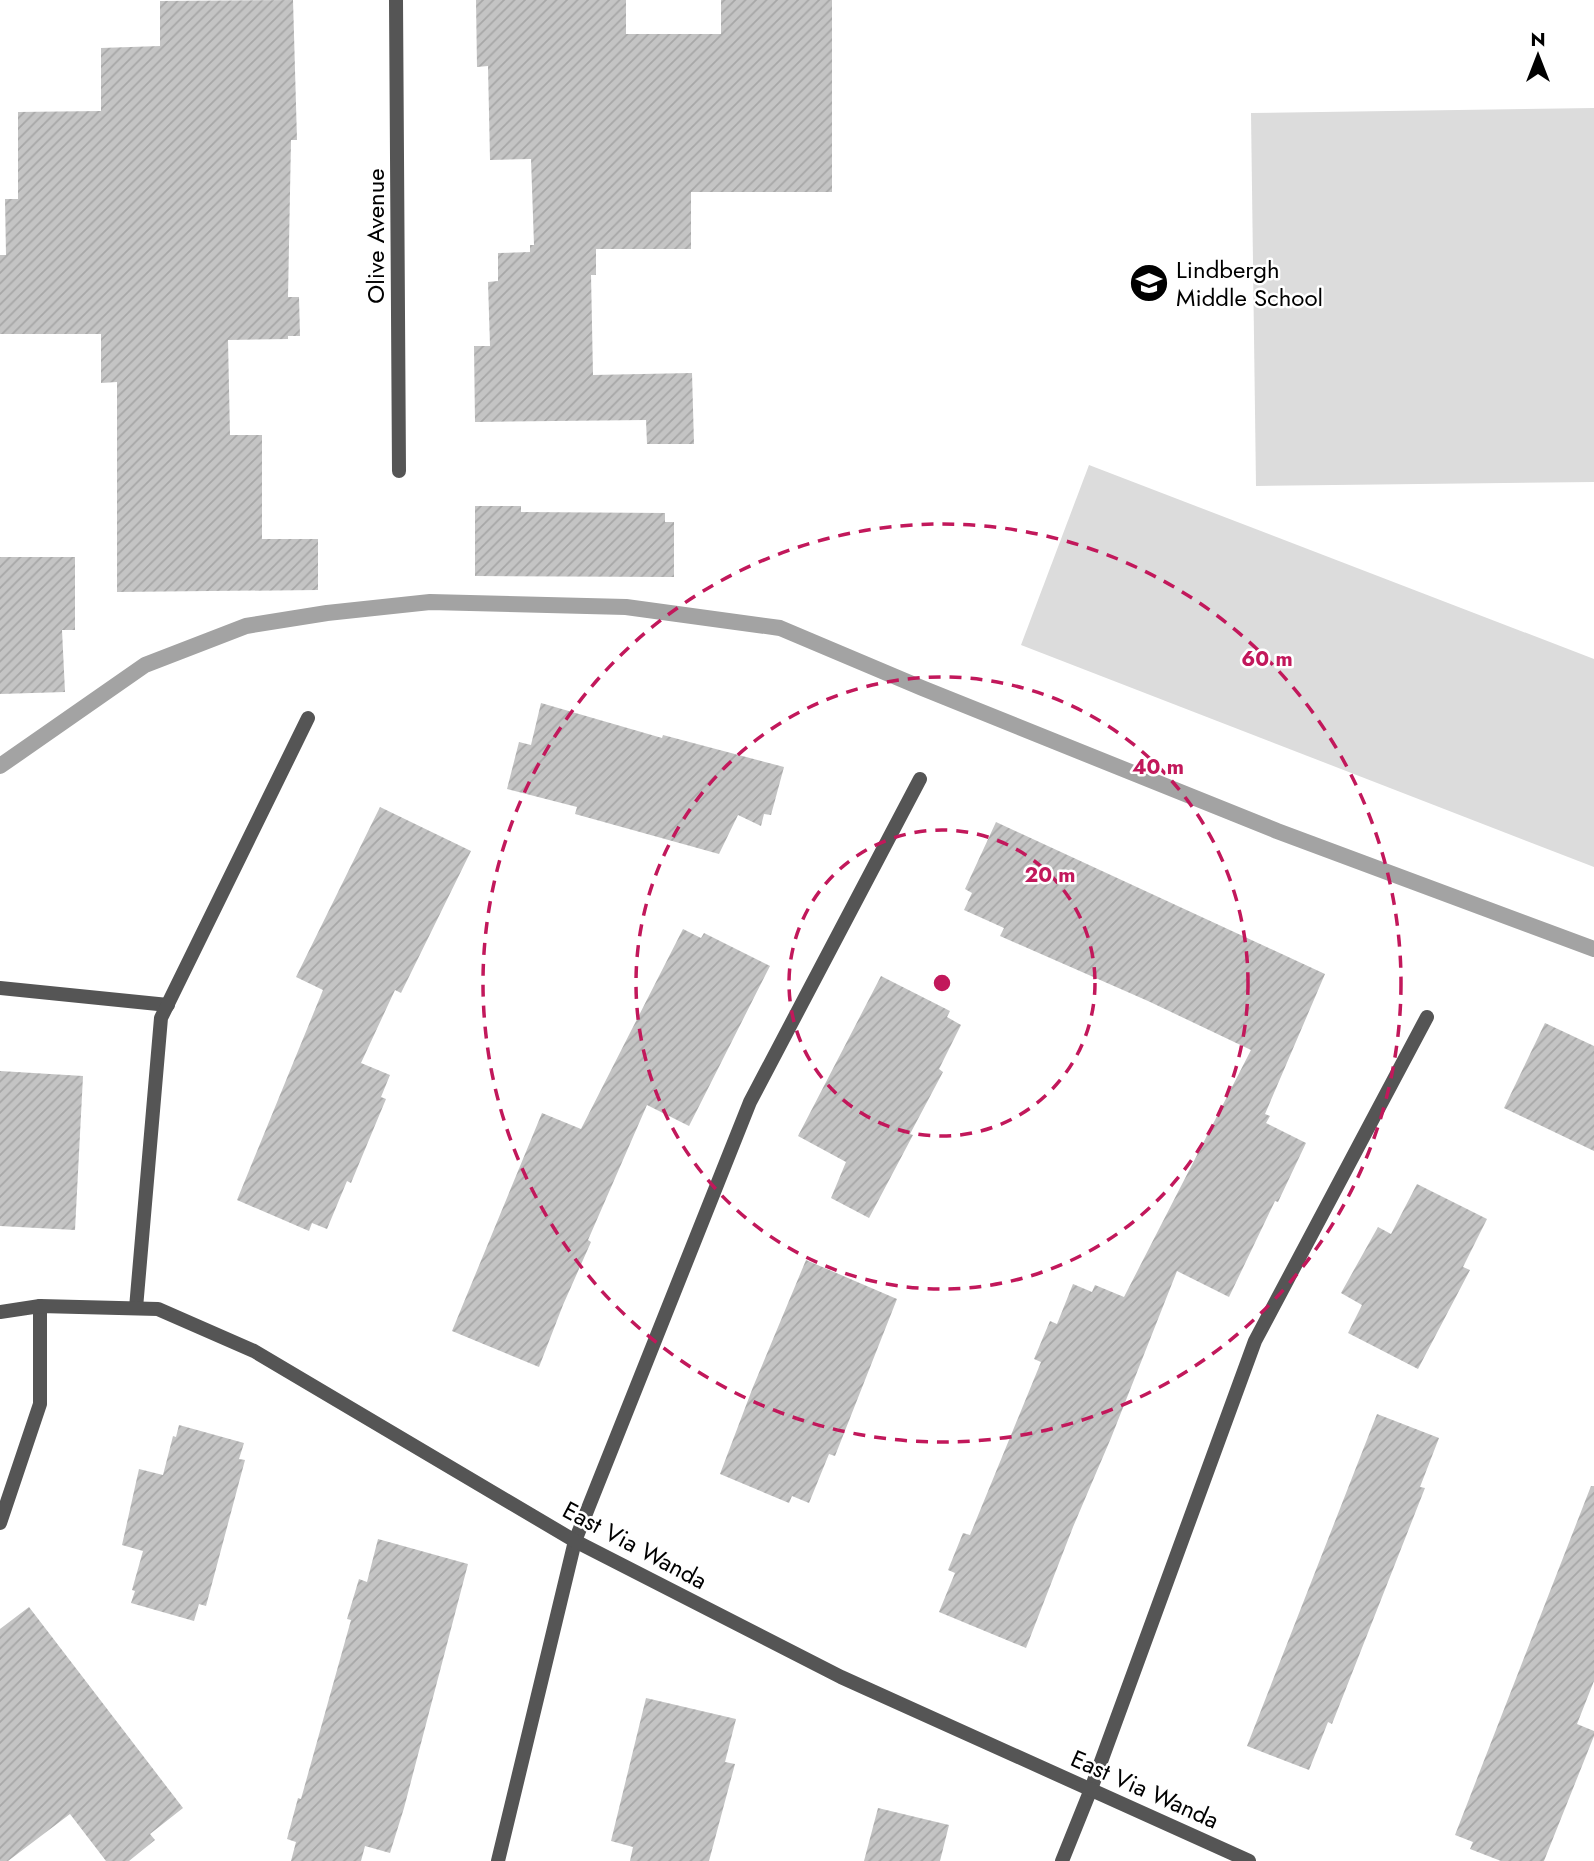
<svg xmlns="http://www.w3.org/2000/svg" width="1594" height="1861" font-family="Jost,sans-serif">
	<style>
		.garden { fill: #dcdcdc }
		.lines { fill: none; stroke-linecap: round; stroke-linejoin: round }
		.stream { stroke: #a3a3a3; stroke-width: 16 }
		.building { fill: url(#building-hatch) }
		.service { stroke: #555; stroke-width: 14 }
		.minor { stroke: #555; stroke-width: 14 }
		.ring { fill: none; stroke: #c2185b; stroke-width: 3.5; stroke-dasharray: 12 9 }
		.labels { text-anchor: middle; dominant-baseline: central; stroke-width: 5; stroke-linejoin: round; paint-order: stroke }
		.street-label { font-size: 24px; fill: #000; stroke: #fff }
		.poi-label { font-size: 24px; fill: #000; stroke: #fff; text-anchor: start }
		.centre { fill: #c2185b; stroke: #fff; stroke-width: 3.5 }
		.ring-label { font-size: 21px; text-anchor: middle; font-weight: bold; fill: #c2185b; stroke: #fff; stroke-width: 5; stroke-linejoin: round; paint-order: stroke }
	</style>
	<defs>
		<pattern id="building-hatch" width="6" height="6" patternUnits="userSpaceOnUse" patternTransform="scale(1.75)"><rect width="6" height="6" fill="#c4c4c4"/><path d="M-1 1l2-2M0 6l6-6M5 7l2-2" fill="none" stroke="#a7a7a7"/></pattern>
	</defs>
	<rect width="100%" height="100%" fill="#fff"/>
	<g class="garden">
		<polygon points="1594,108 1594,482 1256,486 1251,113"/>
		<polygon points="1089,465 1594,659 1594,867 1021,645"/>
	</g>
	<g class="lines">
		<polyline class="stream" points="0,766 145,665 246,626 327,613 430,602 626,607 780,628 922,688 1277,831 1594,949"/>
	</g>
	<g class="building">
		<polygon points="293,0 297,140 291,140 288,297 299,297 300,336 288,336 288,339 228,340 230,435 262,435 262,539 318,539 318,590 117,592 117,382 101,383 101,334 0,334 0,255 6,255 5,199 18,199 18,112 101,111 101,48 160,46 160,1"/>
		<polygon points="476,0 626,0 626,34 721,34 721,0 832,0 832,192 691,192 691,249 596,249 596,275 591,275 593,375 692,373 694,444 647,444 646,420 475,422 474,346 490,346 488,282 498,281 498,253 530,252 530,245 534,245 531,159 490,160 488,66 477,67"/>
		<polygon points="475,506 521,506 521,512 665,513 665,522 674,522 674,577 475,576"/>
		<polygon points="0,557 75,557 75,630 62,630 65,692 0,694"/>
		<polygon points="541,703 662,738 663,735 784,767 771,815 764,814 761,826 738,815 719,854 575,814 577,807 507,789 519,742 531,745"/>
		<polygon points="380,807 471,851 401,993 395,990 361,1063 390,1075 381,1097 386,1099 351,1183 347,1181 327,1229 312,1223 309,1231 237,1200 323,990 296,977"/>
		<polygon points="996,822 1325,974 1265,1114 1270,1116 1266,1123 1306,1143 1278,1202 1275,1201 1229,1297 1177,1271 1111,1438 1073,1527 1026,1648 939,1612 955,1573 948,1570 963,1533 970,1535 1041,1362 1034,1359 1050,1321 1057,1324 1073,1284 1092,1292 1095,1285 1124,1297 1251,1050 1148,1001 1000,936 1004,928 964,910 972,893 965,889"/>
		<polygon points="683,929 701,938 704,933 770,966 689,1126 647,1105 588,1240 591,1242 563,1305 539,1367 452,1331 542,1113 581,1129"/>
		<polygon points="881,976 950,1011 947,1017 961,1025 939,1069 943,1072 910,1134 913,1135 869,1218 831,1198 846,1162 798,1136"/>
		<polygon points="1545,1023 1594,1046 1594,1151 1504,1108"/>
		<polygon points="0,1071 83,1076 75,1230 0,1226"/>
		<polygon points="1417,1184 1487,1219 1463,1267 1470,1270 1418,1369 1348,1333 1362,1305 1341,1293 1378,1227 1391,1234"/>
		<polygon points="806,1260 897,1299 835,1456 829,1454 809,1503 792,1496 789,1503 720,1474 753,1387"/>
		<polygon points="1377,1414 1439,1438 1420,1487 1425,1488 1332,1724 1328,1722 1309,1770 1247,1746"/>
		<polygon points="179,1425 244,1443 239,1459 245,1460 206,1606 199,1604 194,1621 131,1603 135,1591 132,1590 143,1551 122,1545 139,1469 163,1475 173,1436 176,1437"/>
		<polygon points="1591,1486 1594,1486 1594,1681 1577,1724 1594,1731 1594,1736 1544,1861 1501,1861 1470,1849 1473,1842 1455,1835"/>
		<polygon points="378,1539 468,1564 404,1808 390,1853 365,1846 361,1861 291,1861 296,1842 287,1839 298,1798 301,1799 351,1620 347,1619 359,1579 367,1582"/>
		<polygon points="29,1607 183,1808 150,1834 155,1840 129,1861 106,1861 70,1814 8,1861 0,1861 0,1629"/>
		<polygon points="646,1698 736,1719 725,1762 735,1764 709,1861 630,1861 633,1847 611,1841"/>
		<polygon points="878,1808 949,1825 940,1861 864,1861"/>
	</g>
	<g class="lines">
		<g class="service">
			<polyline points="0,988 168,1005"/>
			<polyline points="136,1308 161,1018 308,718"/>
			<polyline points="0,1523 40,1404 40,1306"/>
			<polyline points="498,1861 575,1541 750,1102 920,779"/>
			<polyline points="1062,1861 1091,1789 1255,1341 1427,1017"/>
		</g>
		<g class="minor">
			<polyline points="396,0 399,471"/>
			<polyline points="0,1312 40,1306 158,1309 254,1351 575,1541 841,1677 1249,1861"/>
		</g>
	</g>
	<g class="ring">
		<circle cx="942" cy="983" r="153"/>
		<circle cx="942" cy="983" r="306"/>
		<circle cx="942" cy="983" r="459"/>
	</g>
	<defs>
		<g id="school-disc" transform="scale(2.0125)"><circle r="9.5" fill="#000" stroke="#fff"/><path d="M0-5L7-2L0 1L-7-2ZM-4 1L0 2.5L4 1V4Q0 6-4 4Z" fill="#fff"/></g>
	</defs>
	<g fill-rule="evenodd">
		<use href="#school-disc" x="1149" y="283"/>
	</g>
	<g class="labels">
		<g class="street-label">
			<text transform="translate(375 236) rotate(-90)">Olive Avenue</text>
			<text transform="translate(635 1545) rotate(28)">East Via Wanda</text>
			<text transform="translate(1145 1789) rotate(24)">East Via Wanda</text>
		</g>
		<g class="poi-label">
			<text x="1176" y="269">Lindbergh<tspan x="1176" dy="28">Middle School</tspan></text>
		</g>
	</g>
	<circle cx="942" cy="983" r="10" class="centre"/>
	<g class="ring-label">
		<text x="1267" y="666">60 m</text>
		<text x="1158" y="774">40 m</text>
		<text x="1050" y="882">20 m</text>
	</g>
	<g transform="translate(1538 56)" stroke="#ffffff" stroke-width="5" paint-order="stroke">
	<path d="M0-5L12 26L0 18L-12 26Z" fill="#000000"/>
	<text y="-10" font-size="19" font-weight="bold" text-anchor="middle" fill="#000000">N</text>
	</g>
</svg>
